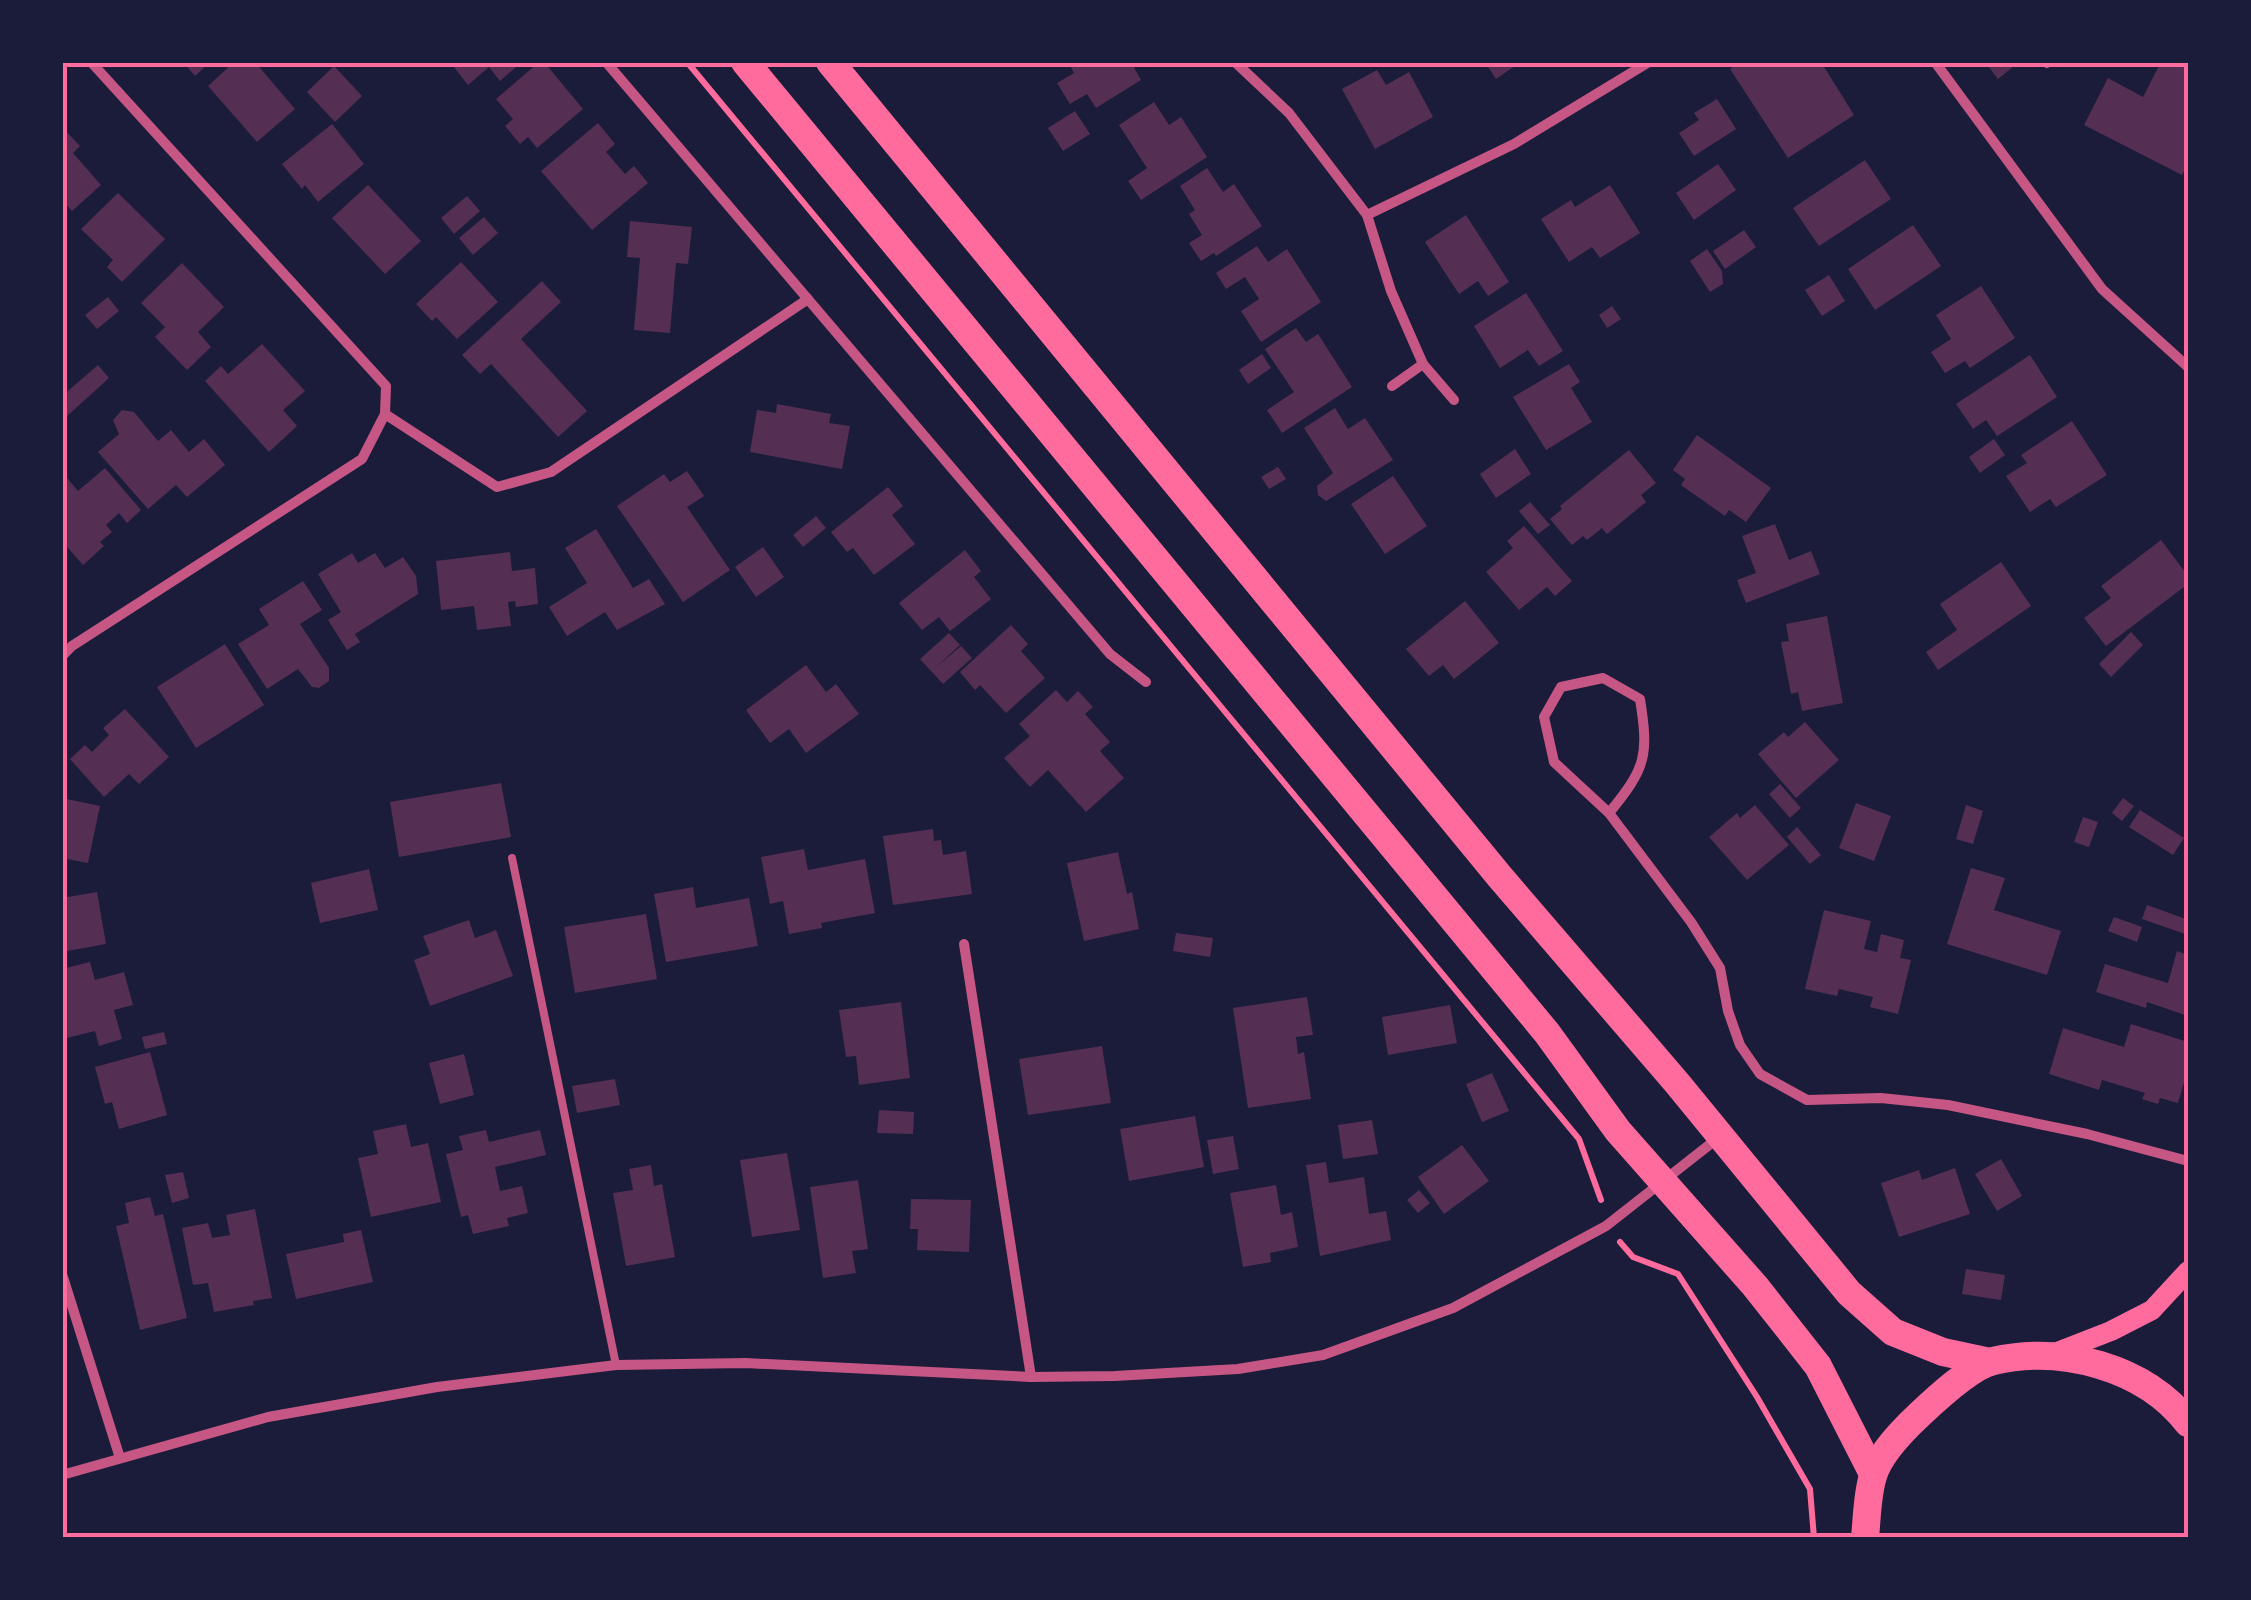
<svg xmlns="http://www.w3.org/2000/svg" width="2251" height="1600" font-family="Manrope,sans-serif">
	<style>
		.building { fill: #542f53 }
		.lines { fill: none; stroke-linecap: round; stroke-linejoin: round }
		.path { stroke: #ff6b9d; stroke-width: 6 }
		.service { stroke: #c65784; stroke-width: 8 }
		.minor { stroke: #c65784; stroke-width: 10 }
		.secondary { stroke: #ff6b9d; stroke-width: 20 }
		.trunk { stroke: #ff6b9d; stroke-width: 28 }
		.neatline { fill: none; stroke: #ff6b9d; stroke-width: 4 }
	</style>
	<rect width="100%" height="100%" fill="#1b1b3a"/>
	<g class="building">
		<polygon points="183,62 210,62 195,76"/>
		<polygon points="234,62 255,62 295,109 257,142 208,86"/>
		<polygon points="450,62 522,62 500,81 489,67 468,85"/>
		<polygon points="539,62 544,62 583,109 537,148 528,137 520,144 505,126 513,119 496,99"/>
		<polygon points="1068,62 1131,62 1141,80 1096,108 1087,94 1070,104 1057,83 1074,73"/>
		<polygon points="1485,62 1521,62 1496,79"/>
		<polygon points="1740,62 1821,62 1854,115 1788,158 1730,69"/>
		<polygon points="1985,62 2019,62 1998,79"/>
		<polygon points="2161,62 2188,62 2188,117 2185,123 2188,125 2188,163 2182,175 2084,125 2108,78 2143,97"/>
		<polygon points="334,66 362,96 335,122 307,92"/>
		<polygon points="1377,70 1386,85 1409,72 1433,117 1375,149 1342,89"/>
		<polygon points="1717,99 1736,129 1694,156 1679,133 1699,120 1694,113"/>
		<polygon points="1154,102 1169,125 1181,117 1207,157 1141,200 1128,181 1147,168 1119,125"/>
		<polygon points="1075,111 1090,134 1063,151 1048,128"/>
		<polygon points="598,123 615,144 606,152 625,174 634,166 648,183 592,230 541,171"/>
		<polygon points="332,124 364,164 318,202 305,185 302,189 282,164"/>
		<polygon points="62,127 80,146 73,153 101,185 72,211 62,200"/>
		<polygon points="1865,160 1891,199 1819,246 1793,208"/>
		<polygon points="1718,164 1736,190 1694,220 1676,193"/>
		<polygon points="1207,168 1223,192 1234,184 1262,226 1216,256 1214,253 1201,261 1189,243 1202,235 1189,214 1195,210 1180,186"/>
		<polygon points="368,185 421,241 385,274 332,218"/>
		<polygon points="1610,185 1640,233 1600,258 1592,247 1569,262 1541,219 1571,200 1575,207"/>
		<polygon points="118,193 165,239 122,282 107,267 113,260 81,229"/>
		<polygon points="467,196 480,211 454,234 441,218"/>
		<polygon points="1466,215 1509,282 1488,296 1478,281 1459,294 1425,242"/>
		<polygon points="484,217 498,233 473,255 459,238"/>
		<polygon points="630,221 692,227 688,264 676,263 670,333 634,330 640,258 627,257"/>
		<polygon points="1913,225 1941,266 1875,310 1848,269"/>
		<polygon points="1744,230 1756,247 1725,269 1713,251"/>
		<polygon points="1257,246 1268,262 1287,249 1321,302 1261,342 1241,311 1259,299 1245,277 1226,289 1216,273"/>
		<polygon points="1707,249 1722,271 1723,284 1710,292 1690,261"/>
		<polygon points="461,262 498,302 457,339 436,317 432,321 416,304"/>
		<polygon points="182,263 224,307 198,332 211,347 187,370 155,337 165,327 141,303"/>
		<polygon points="1829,275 1845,301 1822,316 1805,290"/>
		<polygon points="542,281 561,302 521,339 587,411 558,437 491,364 480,374 462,355"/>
		<polygon points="1981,286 2015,338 1970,368 1965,361 1945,373 1931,352 1951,339 1936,315"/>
		<polygon points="1526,293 1563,351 1539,366 1528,350 1500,368 1474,326"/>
		<polygon points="108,297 119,311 97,329 85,315"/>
		<polygon points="1612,306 1621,319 1607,328 1599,315"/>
		<polygon points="1296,328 1306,342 1318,334 1352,387 1282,433 1267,410 1294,392 1265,349"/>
		<polygon points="262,344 305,391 283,410 297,426 269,452 205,381 221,366 228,374"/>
		<polygon points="1262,354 1271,368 1248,384 1239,370"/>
		<polygon points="2030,355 2057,397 1997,436 1986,420 1973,429 1956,404"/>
		<polygon points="1569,364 1580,382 1571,388 1592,422 1546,450 1513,397"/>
		<polygon points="98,365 109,378 65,418 62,396"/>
		<polygon points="777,404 831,414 829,423 850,426 842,469 750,452 757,410 776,413"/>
		<polygon points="1335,408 1348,429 1365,418 1393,460 1326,501 1318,495 1317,486 1333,473 1304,428"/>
		<polygon points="122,410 134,412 158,441 171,430 189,452 204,439 225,465 187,497 176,485 148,509 98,452 119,434 113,420"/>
		<polygon points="2072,421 2107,475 2056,507 2050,499 2030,512 2006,476 2027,463 2021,455"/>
		<polygon points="1697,435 1771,488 1746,522 1729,510 1725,516 1681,485 1685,479 1673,470"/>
		<polygon points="1994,439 2005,455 1980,473 1969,457"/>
		<polygon points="1515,449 1531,474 1496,498 1480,474"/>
		<polygon points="1629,450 1656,483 1641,495 1646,502 1607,534 1602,528 1587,540 1583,536 1572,545 1550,519 1562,509 1560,506"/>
		<polygon points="1278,467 1286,479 1269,489 1261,477"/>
		<polygon points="105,468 141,510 127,523 119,513 106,525 112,532 100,542 104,546 83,565 62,541 62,482 67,478 78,491"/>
		<polygon points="687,471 704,496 687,507 730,570 683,602 617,506 664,474 670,482"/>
		<polygon points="1393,476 1427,526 1385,554 1351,504"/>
		<polygon points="888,487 903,506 892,515 915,544 874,575 853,548 847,552 831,532"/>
		<polygon points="1530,502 1550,525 1538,534 1519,511"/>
		<polygon points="816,516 826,528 803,547 793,535"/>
		<polygon points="1775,524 1789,560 1811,551 1820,574 1746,603 1737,580 1756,573 1742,536"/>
		<polygon points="1524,526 1572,581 1555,596 1547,587 1519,610 1486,572 1513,548 1507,541"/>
		<polygon points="596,529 633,588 649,579 665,604 617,630 605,612 567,636 549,607 587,583 565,548"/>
		<polygon points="2161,540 2188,576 2188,584 2106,646 2084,618 2111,598 2101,586"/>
		<polygon points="763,547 784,577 756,597 735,567"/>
		<polygon points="965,550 981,571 974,577 991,599 950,631 939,617 922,630 899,603"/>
		<polygon points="510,552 512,571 535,568 538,604 516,607 515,601 508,602 511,626 477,630 474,606 441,610 436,561"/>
		<polygon points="352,553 358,563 375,553 385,568 403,557 416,576 418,594 355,634 360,642 347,650 328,620 341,612 318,574"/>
		<polygon points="2001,562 2031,606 1938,670 1926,652 1957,630 1940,604"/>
		<polygon points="303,581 322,610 300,624 329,668 329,681 319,688 312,687 298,669 267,689 238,644 269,625 259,609"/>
		<polygon points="1465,601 1499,643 1454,679 1443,665 1429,676 1406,649"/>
		<polygon points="1827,616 1843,703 1802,711 1798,692 1791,694 1781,642 1789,641 1786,624"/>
		<polygon points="1011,625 1028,644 1021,651 1045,678 1006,713 980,685 975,690 960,672"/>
		<polygon points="2131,632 2143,645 2111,677 2099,664"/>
		<polygon points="949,633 960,645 935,668 961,646 972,658 943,684 920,659"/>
		<polygon points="225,644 264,705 196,748 157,687"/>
		<polygon points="806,665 826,692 836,684 859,714 806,753 789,729 770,743 746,710"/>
		<polygon points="1056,690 1067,702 1078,691 1093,707 1085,714 1110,742 1100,751 1124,778 1086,812 1048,770 1030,787 1004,758 1030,736 1019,724"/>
		<polygon points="125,709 169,757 139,784 129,774 104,797 70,759 85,745 92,752 109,735 103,728"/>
		<polygon points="1805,722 1839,760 1796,798 1758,754 1784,732 1788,737"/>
		<polygon points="501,783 511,837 399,857 390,802"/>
		<polygon points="1780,784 1801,808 1790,818 1769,794"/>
		<polygon points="62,798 100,806 88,863 62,858"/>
		<polygon points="2123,798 2134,806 2122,821 2112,813"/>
		<polygon points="1856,803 1891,816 1874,861 1839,848"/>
		<polygon points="1755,805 1789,845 1747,880 1709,837 1737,813 1740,818"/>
		<polygon points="1966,805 1983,811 1973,844 1956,839"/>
		<polygon points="2140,810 2184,838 2173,855 2129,827"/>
		<polygon points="2083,817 2098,822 2089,847 2074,842"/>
		<polygon points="1797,827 1821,855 1810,864 1787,837"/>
		<polygon points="933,829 934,841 941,840 943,855 966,851 972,894 893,905 883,836"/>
		<polygon points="804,849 808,870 865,859 875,913 821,923 822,928 789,934 783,901 770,904 761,857"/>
		<polygon points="1118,852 1127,894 1132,892 1139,929 1084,941 1067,863"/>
		<polygon points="1971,868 2005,878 1994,910 2061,931 2047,975 1947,944"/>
		<polygon points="369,869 378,910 320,923 311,883"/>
		<polygon points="693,887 696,908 749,898 758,946 666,962 654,894"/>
		<polygon points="97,892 106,944 62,952 62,898"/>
		<polygon points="2147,905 2186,919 2188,912 2188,935 2142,919"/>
		<polygon points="1824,910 1871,921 1864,949 1877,952 1881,934 1904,940 1900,958 1911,960 1898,1014 1870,1007 1873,997 1839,989 1837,996 1805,989"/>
		<polygon points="646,914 657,979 575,993 564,927"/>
		<polygon points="2114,917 2142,927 2137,942 2108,931"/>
		<polygon points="469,920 475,938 496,930 513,976 430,1006 414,960 430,954 423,936"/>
		<polygon points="1176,933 1213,938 1210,957 1173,951"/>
		<polygon points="2177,951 2188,955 2188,1016 2147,1002 2146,1008 2096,992 2105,964 2168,983"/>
		<polygon points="90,962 95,980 124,972 133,1005 114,1010 122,1039 99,1046 95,1031 67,1038 62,1022 62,969"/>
		<polygon points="1307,997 1313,1035 1296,1037 1298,1054 1304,1052 1311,1099 1248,1108 1233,1008"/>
		<polygon points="901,1002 910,1078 859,1085 856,1056 846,1057 839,1010"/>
		<polygon points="1450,1005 1457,1043 1388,1055 1382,1017"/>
		<polygon points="2131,1024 2188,1042 2188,1069 2178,1103 2160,1098 2158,1104 2142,1099 2145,1093 2102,1080 2099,1090 2049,1074 2063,1028 2124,1047"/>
		<polygon points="164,1032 167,1044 145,1049 142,1037"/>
		<polygon points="1102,1046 1111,1103 1028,1115 1019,1059"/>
		<polygon points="150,1052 167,1115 119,1129 112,1102 105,1104 95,1067"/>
		<polygon points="464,1054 474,1095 440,1104 429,1063"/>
		<polygon points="1492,1073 1509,1111 1482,1122 1466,1084"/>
		<polygon points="615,1079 620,1105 577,1113 572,1086"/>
		<polygon points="879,1110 914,1112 913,1134 877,1133"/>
		<polygon points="1195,1116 1204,1167 1129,1181 1120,1129"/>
		<polygon points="1372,1120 1378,1154 1343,1159 1338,1125"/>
		<polygon points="406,1124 411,1147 428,1143 441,1202 371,1217 358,1158 378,1154 373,1131"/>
		<polygon points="486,1130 489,1142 540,1130 546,1155 495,1167 500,1191 522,1186 528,1213 507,1218 509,1226 473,1234 468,1215 461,1217 446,1154 463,1150 459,1136"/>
		<polygon points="1233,1136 1239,1169 1213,1174 1207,1140"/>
		<polygon points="1462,1145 1489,1181 1444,1214 1418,1177"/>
		<polygon points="787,1153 800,1230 752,1237 740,1160"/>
		<polygon points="2001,1159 2022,1196 1997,1211 1975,1174"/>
		<polygon points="1326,1162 1329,1183 1364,1177 1369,1214 1386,1211 1391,1240 1320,1256 1306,1165"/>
		<polygon points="651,1165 654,1186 662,1184 675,1257 626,1266 613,1193 633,1190 629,1169"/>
		<polygon points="1955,1168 1970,1214 1899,1237 1881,1183 1919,1170 1922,1180"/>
		<polygon points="183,1172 189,1198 172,1203 165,1175"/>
		<polygon points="858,1180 868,1249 852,1251 856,1273 823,1278 810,1187"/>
		<polygon points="1276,1185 1281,1215 1292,1212 1298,1247 1270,1253 1271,1262 1243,1267 1230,1193"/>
		<polygon points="1419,1190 1430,1203 1418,1213 1407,1200"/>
		<polygon points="150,1197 155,1216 163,1214 187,1318 140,1330 116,1226 129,1223 125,1203"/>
		<polygon points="911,1199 971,1200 969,1252 917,1250 918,1229 910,1229"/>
		<polygon points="255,1209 272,1298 253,1301 254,1305 214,1312 208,1283 193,1285 182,1228 208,1223 212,1238 230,1235 226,1215"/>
		<polygon points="361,1230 373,1282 296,1299 286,1254 344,1242 343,1234"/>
		<polygon points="1966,1269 2005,1275 2001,1300 1962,1294"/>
	</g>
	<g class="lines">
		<g class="path">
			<polyline points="687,62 1579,1139 1601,1200"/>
			<polyline points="1620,1242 1633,1257 1678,1274 1757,1397 1810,1489 1814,1538"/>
		</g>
		<g class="service">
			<polyline points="2046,62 2047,64"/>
			<polyline points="512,858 616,1365"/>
		</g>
		<g class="minor">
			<polyline points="606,62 1110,654 1146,682"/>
			<polyline points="1235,62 1289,113 1367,215 1391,291 1423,364 1454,400"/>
			<polyline points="1935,62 2102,289 2188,367"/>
			<polyline points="1367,215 1514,144 1649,62"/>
			<polyline points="1392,386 1423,364"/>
			<polyline points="385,414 497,487 551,472 808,299"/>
			<polyline points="62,656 72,646 362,459 385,414 386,386 91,62"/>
			<path d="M 1609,813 C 1646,768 1649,756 1640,699 L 1603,678 L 1561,687 L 1544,717 L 1554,762 L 1609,813 L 1691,922 L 1720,968 L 1728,1011 L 1740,1045 L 1760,1074 L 1807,1100 L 1881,1098 L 1948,1105 L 2087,1134 L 2188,1161"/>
			<polyline points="964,944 1031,1377"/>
			<polyline points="62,1274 120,1458"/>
			<polyline points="62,1475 268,1417 437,1387 616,1365 746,1363 1031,1377 1115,1376 1238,1369 1323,1355 1453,1308 1606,1226 1718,1138"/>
		</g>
		<polyline class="secondary" points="2052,1354 2111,1331 2152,1310 2188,1271"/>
		<g class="trunk">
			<polyline points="745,62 1547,1033 1618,1131 1755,1286 1818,1366 1873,1474"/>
			<polyline points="830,62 1500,877 1677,1083 1849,1293 1893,1332 1943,1352 1990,1362"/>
			<path d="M 1865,1538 C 1867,1518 1867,1495 1873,1476 C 1879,1455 1903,1430 1919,1415 C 1936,1399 1970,1367 1993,1361 C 2061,1345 2145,1367 2188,1423"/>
		</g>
	</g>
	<rect width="2251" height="1600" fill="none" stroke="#1b1b3a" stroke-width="130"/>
	<rect x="65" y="65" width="2121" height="1470" class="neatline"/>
</svg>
